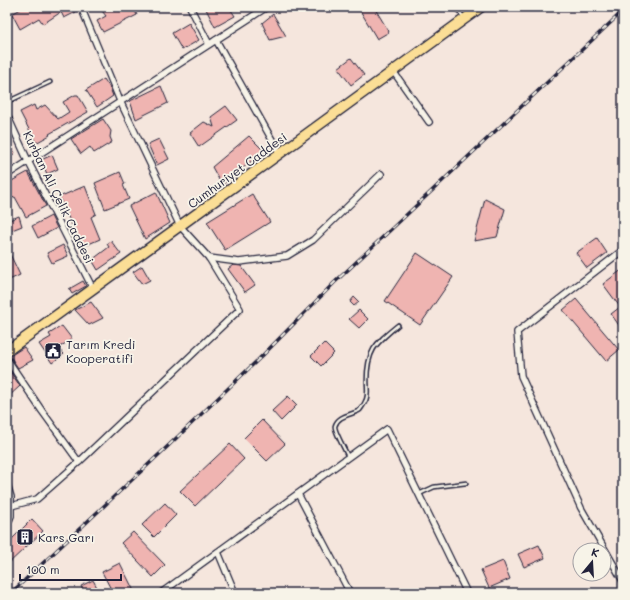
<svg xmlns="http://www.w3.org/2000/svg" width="630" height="600" font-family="Mali,sans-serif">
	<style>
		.building { fill: #efb4b1; stroke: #22223b }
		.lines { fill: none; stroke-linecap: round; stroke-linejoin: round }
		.lane-casing { stroke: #22223b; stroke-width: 5.5 }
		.street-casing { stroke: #22223b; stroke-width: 8 }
		.primary-casing { stroke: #22223b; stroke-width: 12 }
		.lane { stroke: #f7f3e8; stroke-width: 2.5 }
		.street { stroke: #f7f3e8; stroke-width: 5.5 }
		.primary { stroke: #fbde96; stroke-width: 9 }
		.rail-casing { stroke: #22223b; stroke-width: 3.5 }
		.rail { stroke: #f7f3e8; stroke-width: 2; stroke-dasharray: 6; stroke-linecap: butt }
		.labels { text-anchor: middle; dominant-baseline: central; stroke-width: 3.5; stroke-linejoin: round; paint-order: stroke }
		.street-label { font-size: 12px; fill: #22223b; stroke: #f7f3e8 }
		.poi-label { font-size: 12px; fill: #22223b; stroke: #f7f3e8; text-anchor: start }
	</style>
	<rect width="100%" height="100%" fill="#f5e6dd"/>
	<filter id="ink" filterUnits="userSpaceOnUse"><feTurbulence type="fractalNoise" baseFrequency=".025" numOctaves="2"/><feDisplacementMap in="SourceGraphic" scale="8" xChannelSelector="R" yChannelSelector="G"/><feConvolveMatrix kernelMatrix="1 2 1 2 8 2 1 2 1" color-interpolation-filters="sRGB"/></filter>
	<g filter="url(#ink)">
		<g class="building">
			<polygon points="24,7 73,7 76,12 64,18 61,12 43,24 39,18 20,29 12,14"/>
			<polygon points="99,7 133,7 137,15 103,32 97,21 106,16"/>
			<polygon points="205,7 229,7 235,16 215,27"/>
			<polygon points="358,7 374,7 389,32 377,39"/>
			<polygon points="273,14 286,36 270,40 262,23"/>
			<polygon points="189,23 199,40 182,50 172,33"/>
			<polygon points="351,58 364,75 351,85 338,68"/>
			<polygon points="104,79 110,88 113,96 97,107 86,90"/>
			<polygon points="161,86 168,103 136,119 130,101"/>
			<polygon points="75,95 78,95 88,112 49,134 50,135 36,143 20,112 34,105 36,110 45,105 58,119 69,112 63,102"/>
			<polygon points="226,106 237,120 199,147 190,133 204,122 214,127 211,117"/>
			<polygon points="103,119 111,131 110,137 112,142 94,153 90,147 81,154 71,139"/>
			<polygon points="249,136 264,151 222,185 212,167"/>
			<polygon points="7,139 15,153 7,159"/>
			<polygon points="159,139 169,159 157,165 148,144"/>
			<polygon points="52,155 58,169 47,174 41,160"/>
			<polygon points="28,172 46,206 26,217 15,197 10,199 7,193 7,188 10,187 8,183"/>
			<polygon points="120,172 125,184 123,185 129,199 105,209 95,183"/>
			<polygon points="85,186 96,214 91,217 100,239 82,247 59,197"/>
			<polygon points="156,192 170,223 145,239 129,206"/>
			<polygon points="252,194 270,222 225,250 207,222"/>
			<polygon points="485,199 505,209 497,237 474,241"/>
			<polygon points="19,216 22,226 7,232 7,221"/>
			<polygon points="51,216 57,228 38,238 32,226"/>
			<polygon points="597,238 607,253 587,268 576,253"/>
			<polygon points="111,241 121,254 98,270 92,260 109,247 107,244"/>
			<polygon points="63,245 68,256 52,263 47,253"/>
			<polygon points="7,248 20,275 7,281"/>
			<polygon points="417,253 453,277 420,325 385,301"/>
			<polygon points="233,265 241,266 255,285 245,292 228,269"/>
			<polygon points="142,266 150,280 142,284 133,272"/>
			<polygon points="623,269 623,331 611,314 620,307 603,284"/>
			<polygon points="83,281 86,286 72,294 69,289"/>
			<polygon points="354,297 359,302 354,306 350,302"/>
			<polygon points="576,299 619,350 606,361 563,310"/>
			<polygon points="91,302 103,318 89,325 75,310"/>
			<polygon points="359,310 368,319 359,328 349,319"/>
			<polygon points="62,326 72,339 58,348 64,354 52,363 39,344 51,337 49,334"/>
			<polygon points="324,343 334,353 321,366 311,356"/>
			<polygon points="24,347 33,360 18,368 10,356"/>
			<polygon points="7,367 20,386 7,398"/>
			<polygon points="288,396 297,405 281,421 272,411"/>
			<polygon points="262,420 285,444 267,461 244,438"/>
			<polygon points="230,444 244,459 195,506 180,491"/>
			<polygon points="165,503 176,515 154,537 142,525"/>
			<polygon points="32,519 43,531 7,565 7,544"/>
			<polygon points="133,532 165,565 153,577 121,543"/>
			<polygon points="539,545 545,558 524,567 518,554"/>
			<polygon points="503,561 510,579 489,588 481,570"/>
			<polygon points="120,563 135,593 113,593 102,572"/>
			<polygon points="93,580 100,593 84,593 81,586"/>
		</g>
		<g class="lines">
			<g class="lane-casing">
				<g id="lane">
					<polyline points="456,7 464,18"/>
					<polyline points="7,102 50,82"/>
					<path d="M 348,457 C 346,451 334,431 335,426 C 338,415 352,415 360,410 C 361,408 364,405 365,402 C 369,396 367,388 367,381 C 367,350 375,344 398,325"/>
					<polyline points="419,494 434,487 466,483"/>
				</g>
			</g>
			<g class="street-casing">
				<g id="street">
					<polyline points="7,7 8,7"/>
					<polyline points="190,7 209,44"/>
					<polyline points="216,40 280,154"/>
					<polyline points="393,71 429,122"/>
					<polyline points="7,115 28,161 93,289"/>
					<polyline points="7,175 267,7"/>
					<polyline points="623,250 517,332 521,376 581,508 623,581"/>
					<polyline points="209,258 239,262 287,256 313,240 381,174"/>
					<polyline points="7,359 42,411 79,462"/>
					<polyline points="7,484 11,497 11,516 7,525"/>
					<polyline points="298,494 350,593"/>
					<polyline points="11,506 37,499 79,462 240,309 209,258 180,226 120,101 81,7"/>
					<polyline points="218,552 235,593"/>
					<polyline points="161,593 387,429 467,593"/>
				</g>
			</g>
			<g class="primary-casing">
				<polyline id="primary" points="7,351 275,157 481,7"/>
			</g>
			<use href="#lane" class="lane"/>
			<use href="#street" class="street"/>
			<use href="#primary" class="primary"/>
			<g class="rail-casing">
				<polyline id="rail" points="11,593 167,447 263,355 334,283 623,11"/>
			</g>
			<use href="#rail" class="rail"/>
		</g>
	</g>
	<defs>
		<g id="civic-square" transform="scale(0.9)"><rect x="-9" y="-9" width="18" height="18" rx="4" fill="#22223b" stroke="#f7f3e8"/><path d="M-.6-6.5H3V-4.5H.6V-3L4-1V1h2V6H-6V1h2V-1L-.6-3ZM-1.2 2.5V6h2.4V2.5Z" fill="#fff"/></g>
		<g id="building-square" transform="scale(0.9)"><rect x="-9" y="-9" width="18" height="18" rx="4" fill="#22223b" stroke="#f7f3e8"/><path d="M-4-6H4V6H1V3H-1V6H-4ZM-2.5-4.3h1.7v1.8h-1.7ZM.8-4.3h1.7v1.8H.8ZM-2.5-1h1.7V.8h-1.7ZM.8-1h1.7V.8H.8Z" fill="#fff"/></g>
	</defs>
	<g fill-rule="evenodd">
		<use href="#civic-square" x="53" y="351"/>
		<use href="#building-square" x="25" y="537"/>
	</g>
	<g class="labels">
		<g class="street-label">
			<text transform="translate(237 170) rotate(-36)">Cumhuriyet Caddesi</text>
			<text transform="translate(59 197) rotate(64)">Kurban Ali Çelik Caddesi</text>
		</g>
		<g class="poi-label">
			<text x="66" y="344">Tarım Kredi<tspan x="66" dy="14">Kooperatifi</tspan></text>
			<text x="38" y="537">Kars Garı</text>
		</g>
	</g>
	<rect width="630" height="600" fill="none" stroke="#f7f3e8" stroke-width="24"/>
	<rect x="12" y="12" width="606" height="576" fill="none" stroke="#22223b" stroke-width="1.5" filter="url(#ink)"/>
	<g transform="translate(592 562) rotate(18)"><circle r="19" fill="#f7f3e8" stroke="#a29fa3"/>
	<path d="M0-3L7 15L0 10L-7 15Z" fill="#22223b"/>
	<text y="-6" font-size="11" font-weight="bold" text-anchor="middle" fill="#22223b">K</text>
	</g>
	<path d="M20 574v6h101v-6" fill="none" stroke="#22223b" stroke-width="2"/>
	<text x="26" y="574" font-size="12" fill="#22223b" stroke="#f7f3e8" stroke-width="3" paint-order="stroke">100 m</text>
</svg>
